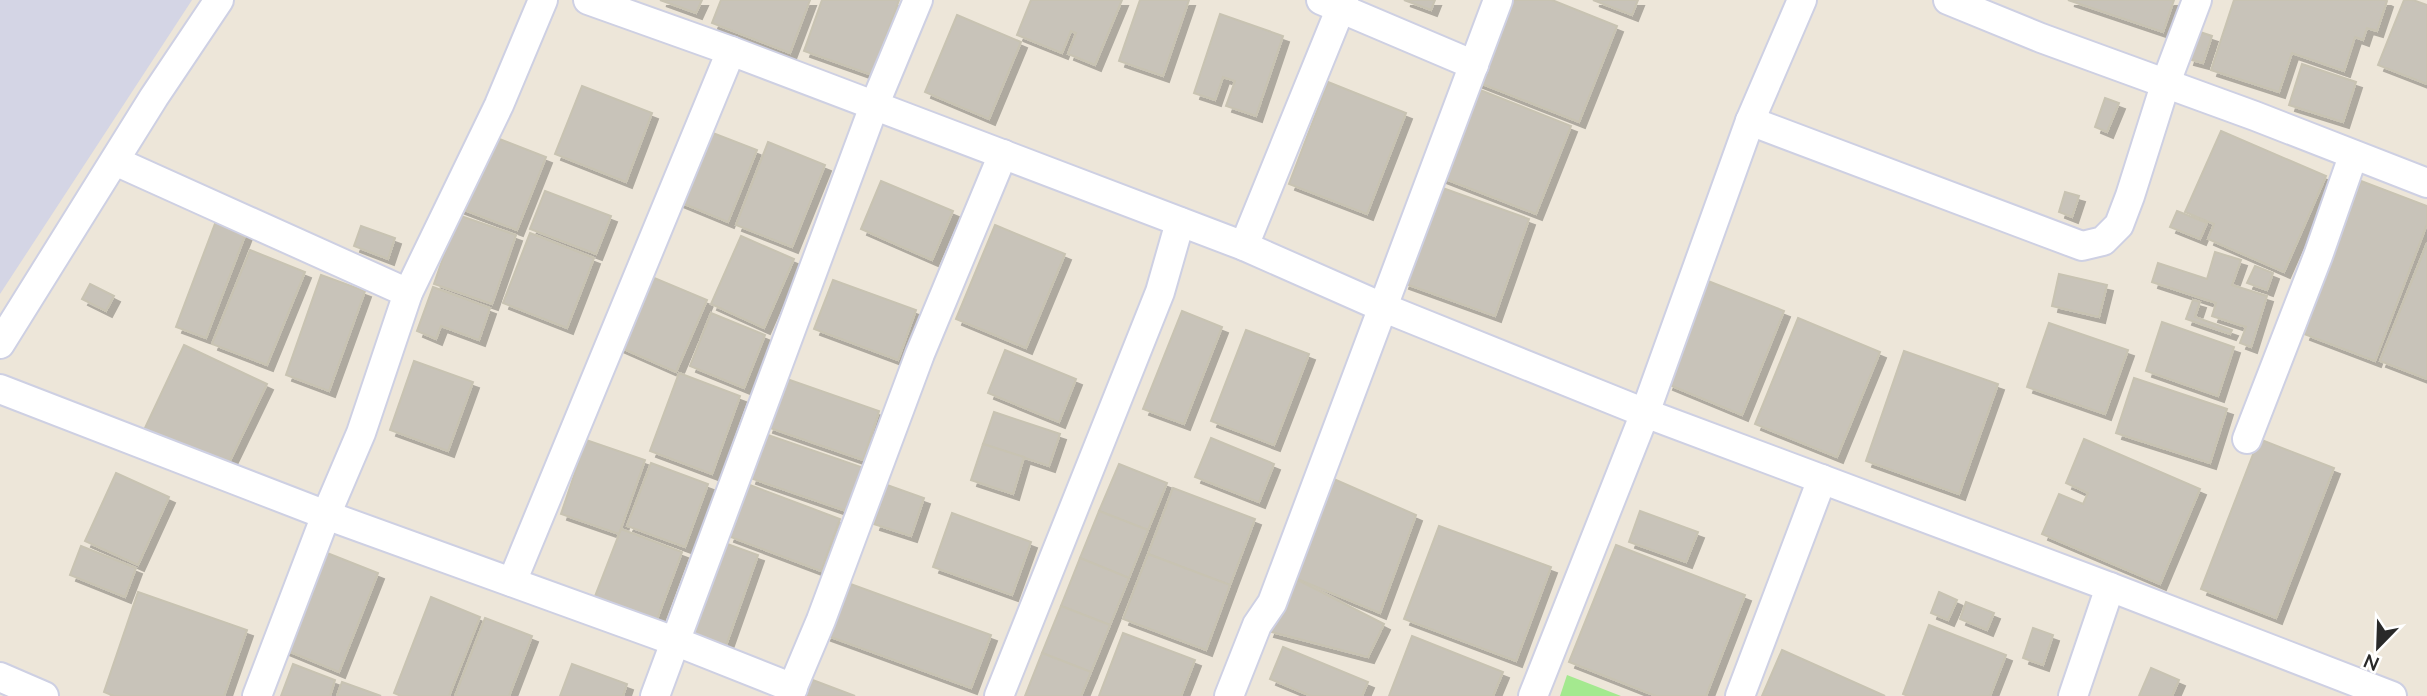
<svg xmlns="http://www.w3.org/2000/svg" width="2427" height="696" font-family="Lato,sans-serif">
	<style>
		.airport { fill: #d4d5e5 }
		.green { fill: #a4e98f }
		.building { fill: #c8c3b9; stroke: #c8c3b2; stroke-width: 2; filter: url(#shadow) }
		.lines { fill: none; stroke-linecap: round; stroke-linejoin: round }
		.street-casing { stroke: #ced0e3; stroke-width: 32 }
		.street { stroke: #fff; stroke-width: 28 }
	</style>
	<defs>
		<filter id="shadow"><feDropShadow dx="6" dy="6" stdDeviation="0" flood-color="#0004"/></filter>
	</defs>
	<rect width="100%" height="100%" fill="#ede6d9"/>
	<polygon class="airport" points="0,0 192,0 0,294"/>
	<polygon class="green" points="1567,675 1621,696 1560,696"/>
	<g class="building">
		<polygon points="660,0 702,0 696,13"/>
		<polygon points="721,0 810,0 790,53 712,23"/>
		<polygon points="822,0 899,0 872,75 804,51"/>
		<polygon points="1031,0 1122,0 1095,65 1068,54 1076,33 1071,31 1062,53 1017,35"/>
		<polygon points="1140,0 1189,0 1163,76 1119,61"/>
		<polygon points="1404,0 1435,0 1431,10"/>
		<polygon points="1509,0 1552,0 1617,26 1579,122 1477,82"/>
		<polygon points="1593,0 1638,0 1632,15"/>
		<polygon points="2068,0 2174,0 2163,32"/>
		<polygon points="2234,0 2385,0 2387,1 2377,31 2367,28 2363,40 2355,37 2344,71 2292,53 2279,92 2211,70"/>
		<polygon points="2404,0 2413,0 2427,5 2427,84 2378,65"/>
		<polygon points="1220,14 1283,36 1256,116 1226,106 1235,81 1223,77 1215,100 1194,93"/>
		<polygon points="957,15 1021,42 989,119 925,92"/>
		<polygon points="2197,31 2212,36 2203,63 2188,59"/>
		<polygon points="2302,64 2356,82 2343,122 2289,105"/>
		<polygon points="1328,82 1406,113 1367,214 1289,184"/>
		<polygon points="582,86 652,113 626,182 555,154"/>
		<polygon points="1475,88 1571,126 1536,214 1440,177"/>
		<polygon points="2105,98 2119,103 2107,132 2095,127"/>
		<polygon points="705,130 757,150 728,222 677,201"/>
		<polygon points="2221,131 2326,176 2284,272 2208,239 2214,224 2185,212"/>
		<polygon points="489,135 546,157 517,230 459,208"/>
		<polygon points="768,142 825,165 792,247 736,225"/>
		<polygon points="881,181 953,211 932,260 861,229"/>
		<polygon points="2361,181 2427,206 2427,224 2375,361 2304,334"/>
		<polygon points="1437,186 1529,219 1495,316 1403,283"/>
		<polygon points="545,191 611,216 596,254 530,229"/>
		<polygon points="2065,192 2079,196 2072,217 2059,212"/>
		<polygon points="2177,211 2207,223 2200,239 2170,227"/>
		<polygon points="458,215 516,235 492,304 434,284"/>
		<polygon points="216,221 246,233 206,338 176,327"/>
		<polygon points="995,225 1065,254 1026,348 956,319"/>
		<polygon points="361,226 395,238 388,259 354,246"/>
		<polygon points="530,233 594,258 567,328 503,303"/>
		<polygon points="741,236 794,259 764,328 711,304"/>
		<polygon points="2427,243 2427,379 2380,361"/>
		<polygon points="250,250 305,272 267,365 212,344"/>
		<polygon points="2215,252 2241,260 2232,285 2267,296 2251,347 2240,343 2246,327 2212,316 2216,303 2152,282 2158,263 2207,279"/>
		<polygon points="2255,266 2273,273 2267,290 2247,283"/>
		<polygon points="2059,274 2107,285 2099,317 2052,306"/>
		<polygon points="321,275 365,291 329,391 286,375"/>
		<polygon points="647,275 707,300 676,372 617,346"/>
		<polygon points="833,280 916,310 898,360 814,329"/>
		<polygon points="1708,281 1784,311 1742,415 1667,384"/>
		<polygon points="90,284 114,296 106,311 82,299"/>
		<polygon points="433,287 490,308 479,340 441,326 436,339 417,331"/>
		<polygon points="2193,300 2200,302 2195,317 2232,330 2230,334 2186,319"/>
		<polygon points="1182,311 1222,327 1184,424 1143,409"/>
		<polygon points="711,313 765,335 744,388 690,366"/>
		<polygon points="1798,318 1880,352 1837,457 1755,424"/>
		<polygon points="2162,322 2234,347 2218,396 2146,371"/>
		<polygon points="2049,323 2128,350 2105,414 2027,387"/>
		<polygon points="1246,330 1309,354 1274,445 1211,421"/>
		<polygon points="184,345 267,384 226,469 144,430"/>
		<polygon points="1005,350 1076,379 1059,422 988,393"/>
		<polygon points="1904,351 1998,384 1959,494 1866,461"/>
		<polygon points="414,361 473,382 448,451 390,430"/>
		<polygon points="679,373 740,396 712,474 650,451"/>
		<polygon points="784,378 879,411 863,460 767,427"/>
		<polygon points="2134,378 2227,409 2210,463 2116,433"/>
		<polygon points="994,412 1060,434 1049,466 983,444"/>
		<polygon points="765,434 864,468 849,512 750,478"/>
		<polygon points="1211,438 1274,464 1259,502 1195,477"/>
		<polygon points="2084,439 2200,489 2160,584 2042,534 2059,494 2083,504 2088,493 2066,483"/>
		<polygon points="2259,439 2334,468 2276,618 2201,589"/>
		<polygon points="586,440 645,460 619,534 561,514"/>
		<polygon points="983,444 1024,457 1013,494 971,480"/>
		<polygon points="651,463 708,484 685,547 627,526"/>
		<polygon points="1119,464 1167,483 1148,530 1099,511"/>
		<polygon points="116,473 169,497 138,565 85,541"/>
		<polygon points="1320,473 1416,515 1380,613 1290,576"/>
		<polygon points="747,484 840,519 821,571 728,536"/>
		<polygon points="887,485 924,498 911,536 874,524"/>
		<polygon points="1173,488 1255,519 1230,585 1148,554"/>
		<polygon points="1099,511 1148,530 1129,578 1080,558"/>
		<polygon points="1640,511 1698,532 1686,562 1629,542"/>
		<polygon points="952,513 1031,542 1012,595 933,567"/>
		<polygon points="1439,526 1551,567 1516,661 1404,619"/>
		<polygon points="621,529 682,552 656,622 594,599"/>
		<polygon points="719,541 758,555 723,654 684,640"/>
		<polygon points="1616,545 1745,595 1706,696 1656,696 1569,662"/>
		<polygon points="81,546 136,568 125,597 70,575"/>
		<polygon points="322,551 378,573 339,672 283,649"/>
		<polygon points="1148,554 1230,585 1206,650 1123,619"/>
		<polygon points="1080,558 1129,578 1110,625 1061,606"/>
		<polygon points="1290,576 1384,624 1368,657 1268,631"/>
		<polygon points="845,582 991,635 971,688 825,635"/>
		<polygon points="138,592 247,630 224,696 114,696 104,692"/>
		<polygon points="1939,592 1957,600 1948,620 1931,613"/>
		<polygon points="431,597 480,617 449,696 401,696 394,693"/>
		<polygon points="1966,602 1994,613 1987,630 1960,619"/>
		<polygon points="1061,606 1110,625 1091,672 1042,653"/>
		<polygon points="485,618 532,636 509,696 455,696"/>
		<polygon points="1929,625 2006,655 1990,696 1908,696 1903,694"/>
		<polygon points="2033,628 2053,635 2043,665 2023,658"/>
		<polygon points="1123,633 1195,660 1181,696 1099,696"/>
		<polygon points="1412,636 1503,672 1493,696 1389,696"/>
		<polygon points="1283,647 1368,682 1362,696 1311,696 1270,679"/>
		<polygon points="1782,650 1885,696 1762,696"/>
		<polygon points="1042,653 1091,672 1081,696 1025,696"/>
		<polygon points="293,664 335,680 330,696 281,696"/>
		<polygon points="572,664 627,684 623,696 560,696"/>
		<polygon points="2151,668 2179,680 2172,696 2139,696"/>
		<polygon points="810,679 855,696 804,696"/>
		<polygon points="342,682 381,696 337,696"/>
	</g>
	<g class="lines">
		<g class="street-casing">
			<g id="street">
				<polyline points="588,0 731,51 1244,246 1382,307 1645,413 2110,587 2392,696"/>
				<polyline points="1321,0 1474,65"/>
				<polyline points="1948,0 2041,38 2255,116 2427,183"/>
				<polyline points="1750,121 2082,246 2103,241 2119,225 2130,196 2165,85 2197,0"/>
				<polyline points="115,161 408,293"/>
				<polyline points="1244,246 1344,0"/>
				<polyline points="0,344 154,97 219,0"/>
				<polyline points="0,389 326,515 677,642 793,688"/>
				<polyline points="2247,439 2318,256 2353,156"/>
				<polyline points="512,582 731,51"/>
				<polyline points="0,677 44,696"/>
				<polyline points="257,696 326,515 361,433 408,293 499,105 543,0"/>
				<polyline points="655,696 874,106 918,0"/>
				<polyline points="789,696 821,620 920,354 1003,154"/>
				<polyline points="999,696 1160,292 1180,222"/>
				<polyline points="1229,696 1257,625 1272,603 1498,0"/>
				<polyline points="1533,696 1645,413 1750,121 1802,0"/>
				<polyline points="1740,696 1822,479"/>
				<polyline points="2073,696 2110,587"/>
			</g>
		</g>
		<use href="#street" class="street"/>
	</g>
	<g transform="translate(2378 647) rotate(203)" stroke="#ffffff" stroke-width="5" paint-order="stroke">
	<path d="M0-5L12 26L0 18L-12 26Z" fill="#292929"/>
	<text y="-10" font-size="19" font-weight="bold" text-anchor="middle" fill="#292929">N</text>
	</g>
</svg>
